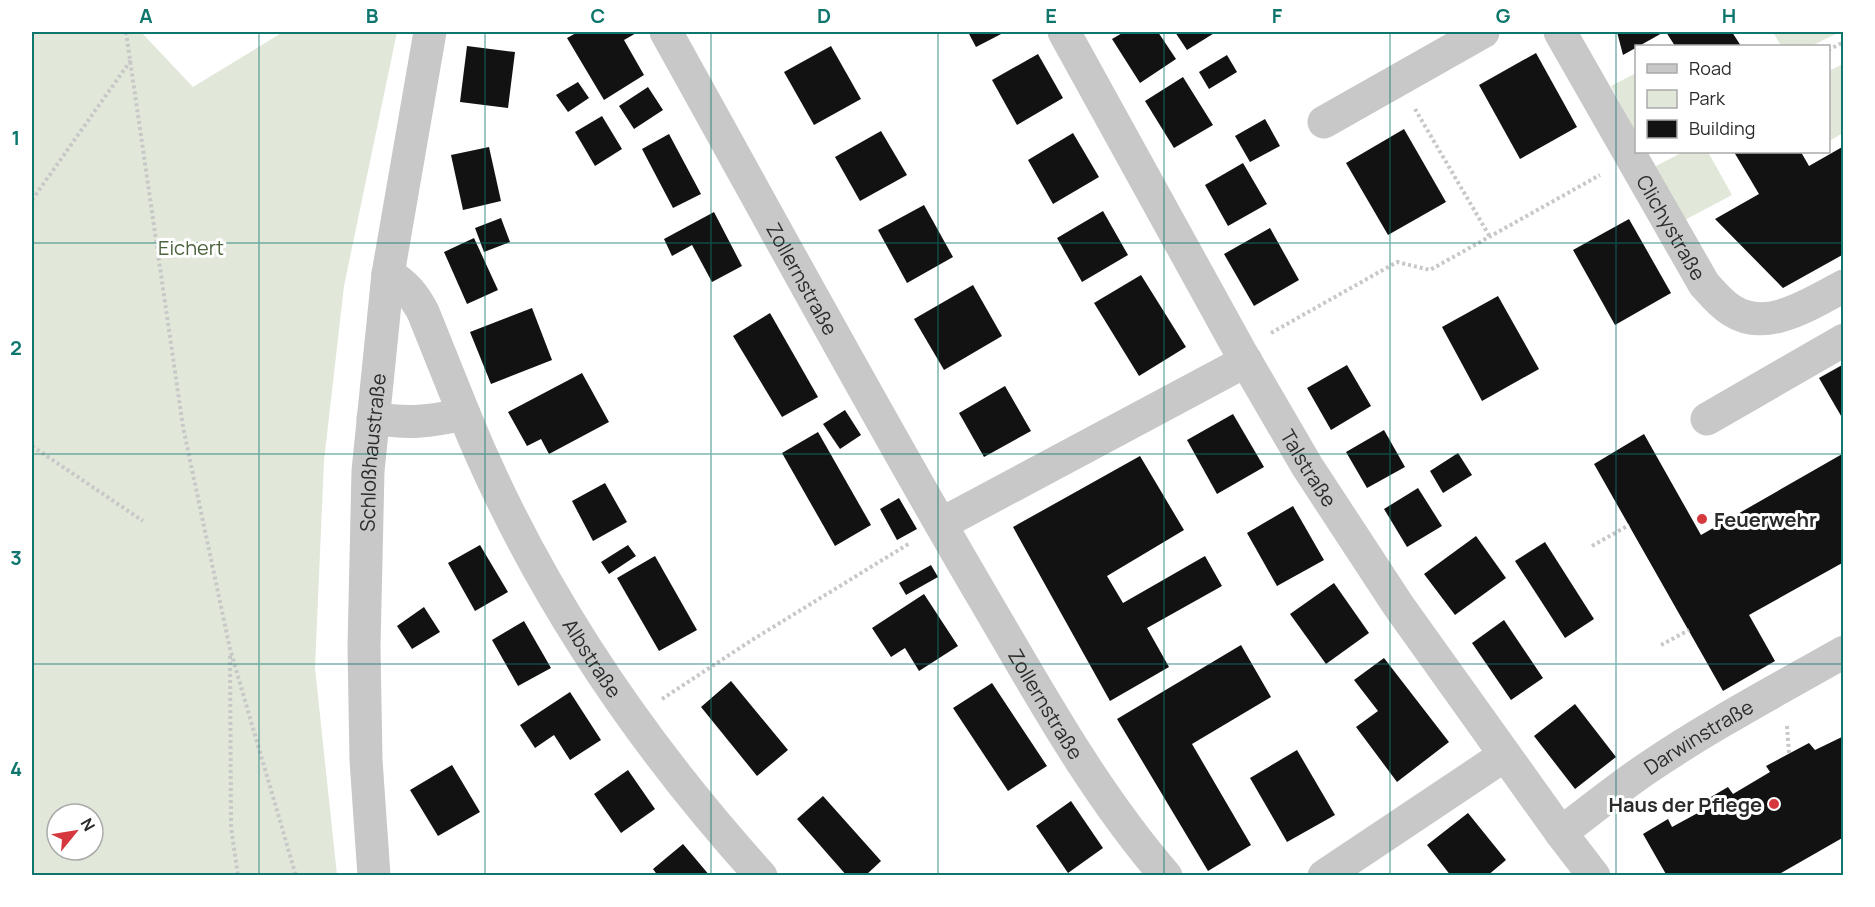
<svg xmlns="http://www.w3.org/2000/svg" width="1875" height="907" font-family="Manrope,sans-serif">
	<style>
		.green { fill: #e1e8da; fill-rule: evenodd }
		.building { fill: #121212 }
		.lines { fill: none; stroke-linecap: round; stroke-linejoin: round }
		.path { stroke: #c8c8c8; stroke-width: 4; stroke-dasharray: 3 3; stroke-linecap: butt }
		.minor { stroke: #c8c8c8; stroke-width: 33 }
		.grid { fill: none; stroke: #0f766e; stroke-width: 1.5; stroke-opacity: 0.55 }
		.poi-dot { fill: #d6393d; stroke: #fff; stroke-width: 2 }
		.labels { text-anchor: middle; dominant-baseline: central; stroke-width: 6; stroke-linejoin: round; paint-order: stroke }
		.street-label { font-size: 20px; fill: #2b2b2b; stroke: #fff }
		.park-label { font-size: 20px; fill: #4d633d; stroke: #fff }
		.poi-label { font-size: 20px; font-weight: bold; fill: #2b2b2b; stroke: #fff; text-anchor: start }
		.neatline { fill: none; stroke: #0f766e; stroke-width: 2 }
		.grid-label { font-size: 20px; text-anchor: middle; font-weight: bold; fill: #0f766e }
	</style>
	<rect width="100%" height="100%" fill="#fff"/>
	<g class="green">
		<path d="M 32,32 L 141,32 L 193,87 L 283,32 L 397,32 L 344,286 L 324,461 L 315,668 L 337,875 L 32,875 ZM 57,814 L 93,814 L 93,850 L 57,850 Z"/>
		<polygon points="1773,32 1837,32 1838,33 1811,46 1781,46"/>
		<polygon points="1843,64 1843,133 1829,141 1829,71"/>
		<polygon points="1636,73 1636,134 1611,86"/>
		<polygon points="1683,152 1708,152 1732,195 1681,222 1652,168"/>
	</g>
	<g class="building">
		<polygon points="578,32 638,32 624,40 644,75 604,100 567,38"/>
		<polygon points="968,32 1005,32 976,47"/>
		<polygon points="1124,32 1158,32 1176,59 1140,83 1112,39"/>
		<polygon points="1175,32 1216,32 1187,50"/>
		<polygon points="1617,32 1664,32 1623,55"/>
		<polygon points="1666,32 1732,32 1741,46 1675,46"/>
		<polygon points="467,46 515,52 508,108 460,102"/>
		<polygon points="831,46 861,99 814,125 784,72"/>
		<polygon points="1536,53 1577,127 1520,159 1479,85"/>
		<polygon points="1038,54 1063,98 1017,125 992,80"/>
		<polygon points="1227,55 1237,72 1209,89 1199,72"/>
		<polygon points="1183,77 1213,125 1174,148 1145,101"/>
		<polygon points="578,82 589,98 568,112 556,95"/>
		<polygon points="648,87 663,110 634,129 619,106"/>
		<polygon points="602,116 622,149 595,166 575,132"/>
		<polygon points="1265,119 1280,146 1250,162 1235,136"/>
		<polygon points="1404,129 1446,202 1388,235 1346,163"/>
		<polygon points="881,131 907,175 860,201 835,157"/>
		<polygon points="1073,133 1099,177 1053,204 1028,160"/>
		<polygon points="669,134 701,194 673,208 642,149"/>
		<polygon points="1844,146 1844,254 1783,288 1715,219 1759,194 1734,152 1801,152 1809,166"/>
		<polygon points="489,147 501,201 463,210 451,155"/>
		<polygon points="1243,163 1267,204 1228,226 1205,185"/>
		<polygon points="924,205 953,257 907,283 878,230"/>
		<polygon points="1103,211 1128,255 1082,282 1057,238"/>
		<polygon points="714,212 742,266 712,282 692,245 672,256 664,239"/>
		<polygon points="501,218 510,242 484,252 475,228"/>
		<polygon points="1629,219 1671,293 1615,325 1573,250"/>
		<polygon points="1270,228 1299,280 1254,306 1224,254"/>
		<polygon points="474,238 498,290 467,304 444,252"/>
		<polygon points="1141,275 1186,347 1139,376 1094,303"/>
		<polygon points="973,285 1002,336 944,370 914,319"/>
		<polygon points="1498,296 1539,369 1482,401 1442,327"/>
		<polygon points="532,308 552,360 491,384 470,332"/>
		<polygon points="770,313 818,397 782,417 733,336"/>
		<polygon points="1844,364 1844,421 1819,378"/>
		<polygon points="1347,365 1371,406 1331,430 1307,388"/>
		<polygon points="582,373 609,422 549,454 541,439 527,446 508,412"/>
		<polygon points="1005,386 1031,431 984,457 959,413"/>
		<polygon points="845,410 861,435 840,449 823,424"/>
		<polygon points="1233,414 1264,467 1217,494 1187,440"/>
		<polygon points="1384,430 1405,467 1367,488 1346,452"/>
		<polygon points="818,432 871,525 835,546 782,453"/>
		<polygon points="1644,434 1701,535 1844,453 1844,562 1749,615 1775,661 1723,691 1594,464"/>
		<polygon points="1458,453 1472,475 1443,493 1430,471"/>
		<polygon points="1140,456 1184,530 1107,576 1123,603 1205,556 1222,586 1147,628 1169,667 1110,701 1013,527"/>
		<polygon points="605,483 627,522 593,541 572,501"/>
		<polygon points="1418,488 1442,526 1407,547 1384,509"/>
		<polygon points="899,498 917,529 897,540 880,509"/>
		<polygon points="1293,506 1324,560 1277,586 1247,533"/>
		<polygon points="1476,536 1506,578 1455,615 1424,574"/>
		<polygon points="1545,542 1594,619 1565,638 1515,561"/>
		<polygon points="480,545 508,592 475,611 448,563"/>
		<polygon points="628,545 636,556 609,574 601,562"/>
		<polygon points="655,556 697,630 659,651 617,578"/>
		<polygon points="931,565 938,577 906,595 899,583"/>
		<polygon points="1334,583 1369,633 1326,664 1290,614"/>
		<polygon points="924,594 958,646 919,671 905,648 891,657 872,628"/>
		<polygon points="424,607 440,632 412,649 397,626"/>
		<polygon points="1504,620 1543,678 1511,700 1472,643"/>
		<polygon points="524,621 551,668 518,686 492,640"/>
		<polygon points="1241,645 1271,697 1192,744 1251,845 1208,871 1117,719"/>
		<polygon points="1384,658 1449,742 1397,782 1356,727 1378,711 1354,680"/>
		<polygon points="731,681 788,750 757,776 701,707"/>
		<polygon points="992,683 1047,766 1008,791 953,708"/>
		<polygon points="570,692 601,740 570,760 554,735 535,748 520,725"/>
		<polygon points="1575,704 1616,757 1575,789 1534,736"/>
		<polygon points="1844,736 1844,837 1776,876 1667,876 1643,834 1668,819 1672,827 1707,808 1704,801 1728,787 1733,794 1770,772 1766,766 1809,743 1815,750"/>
		<polygon points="1297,750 1335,815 1287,842 1250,778"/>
		<polygon points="452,765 480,812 438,836 410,790"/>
		<polygon points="628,770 655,809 621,833 594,794"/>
		<polygon points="823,796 881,861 865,876 847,876 797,819"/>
		<polygon points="1071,801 1103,848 1068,873 1036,826"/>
		<polygon points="1468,813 1506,860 1487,876 1451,876 1427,845"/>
		<polygon points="683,844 710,876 658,876 653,869"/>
	</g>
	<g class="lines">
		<g class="path">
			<polyline points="126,32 183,427 230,649 296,876"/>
			<polyline points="1828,50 1844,42"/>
			<polyline points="1415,109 1490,237"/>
			<polyline points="32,200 131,60"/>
			<polyline points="1271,333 1397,262 1430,270 1600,175"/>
			<polyline points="32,446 143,521"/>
			<polyline points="1592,546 1629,525"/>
			<polyline points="1661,645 1689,630"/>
			<polyline points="230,656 231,827 238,876"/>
			<polyline points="662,699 752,640 910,543"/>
			<polyline points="1787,726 1789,753"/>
		</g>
		<g class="minor">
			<path id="s1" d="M 666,32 C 769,217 870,404 977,587 C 1035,685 1090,788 1166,876"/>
			<path id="s2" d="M 1064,32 L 1240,351 L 1307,466 L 1398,605 L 1561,833 L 1594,876"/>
			<path id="s3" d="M 1560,32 L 1704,284 C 1712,293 1720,303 1731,310 C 1767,334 1811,303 1844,286"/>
			<polyline points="1324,122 1483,32"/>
			<path d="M 388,274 C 405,284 414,295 423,312 L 464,414"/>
			<path id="s4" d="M 373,418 C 408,424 429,422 464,414 C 533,584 638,740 761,876"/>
			<polyline points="1707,419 1844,340"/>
			<polyline points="941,524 1246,361"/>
			<path id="s5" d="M 1561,833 C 1589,811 1617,789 1646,769 C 1709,726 1777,690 1844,652"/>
			<path id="s6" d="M 374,876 L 366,760 L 364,647 L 368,471 L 388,274 L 430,32"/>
			<polyline points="1324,876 1505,755"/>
		</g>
	</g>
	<path class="grid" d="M 259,32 L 259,876M 485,32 L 485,876M 711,32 L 711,876M 938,32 L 938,876M 1164,32 L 1164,876M 1390,32 L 1390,876M 1616,32 L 1616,876M 32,243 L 1844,243M 32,454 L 1844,454M 32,664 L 1844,664"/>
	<g class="poi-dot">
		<circle cx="1702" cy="519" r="6"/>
		<circle cx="1774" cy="804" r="6"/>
	</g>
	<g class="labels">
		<g class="street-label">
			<text stroke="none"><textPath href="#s3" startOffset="225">Clichystraße</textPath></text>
			<text stroke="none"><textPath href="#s1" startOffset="282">Zollernstraße</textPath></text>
			<text stroke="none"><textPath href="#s6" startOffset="424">Schloßhaustraße</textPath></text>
			<text stroke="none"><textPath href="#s2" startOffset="500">Talstraße</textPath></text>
			<text stroke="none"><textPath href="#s4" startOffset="368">Albstraße</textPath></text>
			<text stroke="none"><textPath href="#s1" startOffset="772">Zollernstraße</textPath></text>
			<text stroke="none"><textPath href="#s5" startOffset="168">Darwinstraße</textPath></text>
		</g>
		<g class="park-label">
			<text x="191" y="247">Eichert</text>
		</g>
		<g class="poi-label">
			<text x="1714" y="519">Feuerwehr</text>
			<text x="1762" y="804" text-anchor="end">Haus der Pflege</text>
		</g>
	</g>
	<rect width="1875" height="907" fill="none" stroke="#ffffff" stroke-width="66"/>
	<rect x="1635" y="45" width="195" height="108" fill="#ffffff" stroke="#aaaaaa" stroke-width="1.5"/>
	<rect x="1647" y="64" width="30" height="9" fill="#c8c8c8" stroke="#aaaaaa" stroke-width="1.5"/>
	<text x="1689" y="75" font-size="18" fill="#2b2b2b">Road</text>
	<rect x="1647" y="90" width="30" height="18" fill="#e1e8da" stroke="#aaaaaa" stroke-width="1.5"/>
	<text x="1689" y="105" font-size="18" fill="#2b2b2b">Park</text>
	<rect x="1647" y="120" width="30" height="18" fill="#121212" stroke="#aaaaaa" stroke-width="1.5"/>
	<text x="1689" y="135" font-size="18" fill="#2b2b2b">Building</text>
	<g transform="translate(75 832) rotate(60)"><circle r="28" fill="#ffffff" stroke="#aaaaaa" stroke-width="1.5"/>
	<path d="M0-4.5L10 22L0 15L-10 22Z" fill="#d6393d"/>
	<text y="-9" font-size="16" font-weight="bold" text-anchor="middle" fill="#2b2b2b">N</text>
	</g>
	<rect x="33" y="33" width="1809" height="841" class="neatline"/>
	<g class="grid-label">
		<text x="146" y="23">A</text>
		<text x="372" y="23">B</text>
		<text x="598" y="23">C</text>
		<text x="824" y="23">D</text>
		<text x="1051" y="23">E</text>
		<text x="1277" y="23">F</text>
		<text x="1503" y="23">G</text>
		<text x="1729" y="23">H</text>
		<text x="16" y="145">1</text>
		<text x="16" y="355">2</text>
		<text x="16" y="565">3</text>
		<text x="16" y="776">4</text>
	</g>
</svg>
